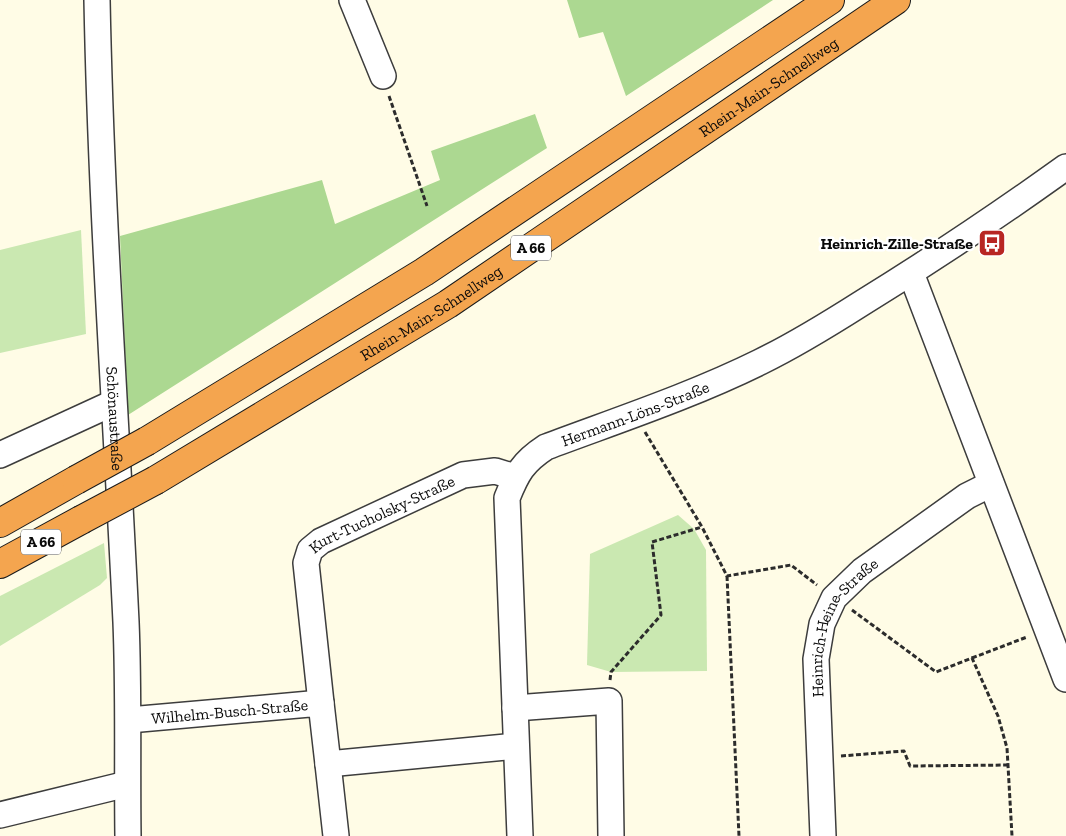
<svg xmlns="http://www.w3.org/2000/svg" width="1066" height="836" font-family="'Zilla Slab',serif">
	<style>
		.green { fill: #cae8b1 }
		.forest { fill: #acd891 }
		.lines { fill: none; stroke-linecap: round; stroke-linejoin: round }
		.minor-casing { stroke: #3d3d3d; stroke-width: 28 }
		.highway-casing { stroke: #1b1b1b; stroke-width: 30 }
		.path { stroke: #2c2c2c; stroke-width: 3; stroke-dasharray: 5 2.5; stroke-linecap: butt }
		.minor { stroke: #fff; stroke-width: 25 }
		.highway { stroke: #f4a54f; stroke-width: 28 }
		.highway-bridge-casing { stroke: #1b1b1b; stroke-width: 30; stroke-linecap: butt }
		.highway-bridge { stroke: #f4a54f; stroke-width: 28 }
		.labels { text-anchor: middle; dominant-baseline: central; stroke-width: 5; stroke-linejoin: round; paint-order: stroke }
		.shield { fill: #fff; stroke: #545454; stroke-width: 1 }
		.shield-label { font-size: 15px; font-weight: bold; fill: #0a0a0a }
		.street-label { font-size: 16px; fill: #0a0a0a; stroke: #fff }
		.poi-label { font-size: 16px; font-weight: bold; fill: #0a0a0a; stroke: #fff; text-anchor: end }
	</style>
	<rect width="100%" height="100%" fill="#fffce6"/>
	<g class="green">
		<polygon points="81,230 86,334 0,353 0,250"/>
		<polygon points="678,515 694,529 706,550 707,671 611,672 587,665 590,554"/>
		<polygon points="104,543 107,578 100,585 0,646 0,596"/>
	</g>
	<g class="forest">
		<polygon points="567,0 773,0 626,96 603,32 579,38"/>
		<polygon points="535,114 547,148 128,415 120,236 322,180 335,224 440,180 431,151"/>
	</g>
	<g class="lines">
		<g class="minor-casing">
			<g id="minor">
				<path id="s1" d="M 97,0 C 101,207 116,414 126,622 C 129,693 127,764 128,836"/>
				<polyline points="352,0 383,76"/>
				<polyline points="911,273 1066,679"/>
				<polyline points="0,455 113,403"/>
				<path id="s2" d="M 321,703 L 306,563 L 310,550 L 321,541 L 463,475 L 495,471 L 515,477"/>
				<polyline points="515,708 609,701 611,836"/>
				<path id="s3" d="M 129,720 L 321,703 L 328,764 L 516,746"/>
				<polyline points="328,764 336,836"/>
				<polyline points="0,815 127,784"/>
				<path id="s4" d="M 520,836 L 507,498 C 517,473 523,462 546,447 C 618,420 691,396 760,362 C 795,345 829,324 862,303 C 932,260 999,215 1066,167"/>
				<path id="s5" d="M 823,836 L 816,659 L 822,624 L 834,598 L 862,571 L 967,496 L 991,484"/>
			</g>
		</g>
		<g class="highway-casing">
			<g id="highway">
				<polyline points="147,441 424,272 830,0"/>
				<path id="s6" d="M 156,480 L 448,304 L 896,0"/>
				<polyline points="0,523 76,480"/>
				<polyline points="0,564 81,520"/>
			</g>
		</g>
		<g class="path">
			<polyline points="389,96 427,206"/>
			<polyline points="645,432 702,527 727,576 791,565 817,585"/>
			<polyline points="727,576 739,836"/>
			<polyline points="852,610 936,672 972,658 998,716 1007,748 1012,836"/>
			<polyline points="972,658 1027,637"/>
			<polyline points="610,680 611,672 661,615 652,542 702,527"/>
			<polyline points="841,756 904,751 910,766 1008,765"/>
		</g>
		<use href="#minor" class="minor"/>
		<use href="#highway" class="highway"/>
		<g class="highway-bridge-casing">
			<g id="highway-bridge">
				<polyline points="76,480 147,441"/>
				<polyline points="81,520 156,480"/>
			</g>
		</g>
		<use href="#highway-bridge" class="highway-bridge"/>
	</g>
	<defs>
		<g id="bus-square" transform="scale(1.4375)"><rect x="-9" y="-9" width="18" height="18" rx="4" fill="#b82623" stroke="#fff"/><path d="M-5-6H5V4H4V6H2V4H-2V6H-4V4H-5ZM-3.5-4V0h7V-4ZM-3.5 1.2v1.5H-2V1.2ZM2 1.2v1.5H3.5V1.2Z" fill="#fff"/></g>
	</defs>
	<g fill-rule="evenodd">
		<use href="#bus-square" x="992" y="243"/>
	</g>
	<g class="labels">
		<g class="shield">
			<rect x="511" y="235.5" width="40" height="25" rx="4"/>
			<rect x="21" y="529.5" width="40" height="25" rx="4"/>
		</g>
		<g class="shield-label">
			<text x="531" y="248">A 66</text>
			<text x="41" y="542">A 66</text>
		</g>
		<g class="street-label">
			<text stroke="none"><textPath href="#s6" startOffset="728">Rhein-Main-Schnellweg</textPath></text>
			<text stroke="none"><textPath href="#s6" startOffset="322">Rhein-Main-Schnellweg</textPath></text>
			<text stroke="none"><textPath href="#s4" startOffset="499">Hermann-Löns-Straße</textPath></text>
			<text stroke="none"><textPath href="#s1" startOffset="419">Schönaustraße</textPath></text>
			<text stroke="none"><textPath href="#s2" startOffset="235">Kurt-Tucholsky-Straße</textPath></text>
			<text stroke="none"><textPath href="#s5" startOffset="218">Heinrich-Heine-Straße</textPath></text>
			<text stroke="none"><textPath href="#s3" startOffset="101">Wilhelm-Busch-Straße</textPath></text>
		</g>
		<g class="poi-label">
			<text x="973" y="243">Heinrich-Zille-Straße</text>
		</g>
	</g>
</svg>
